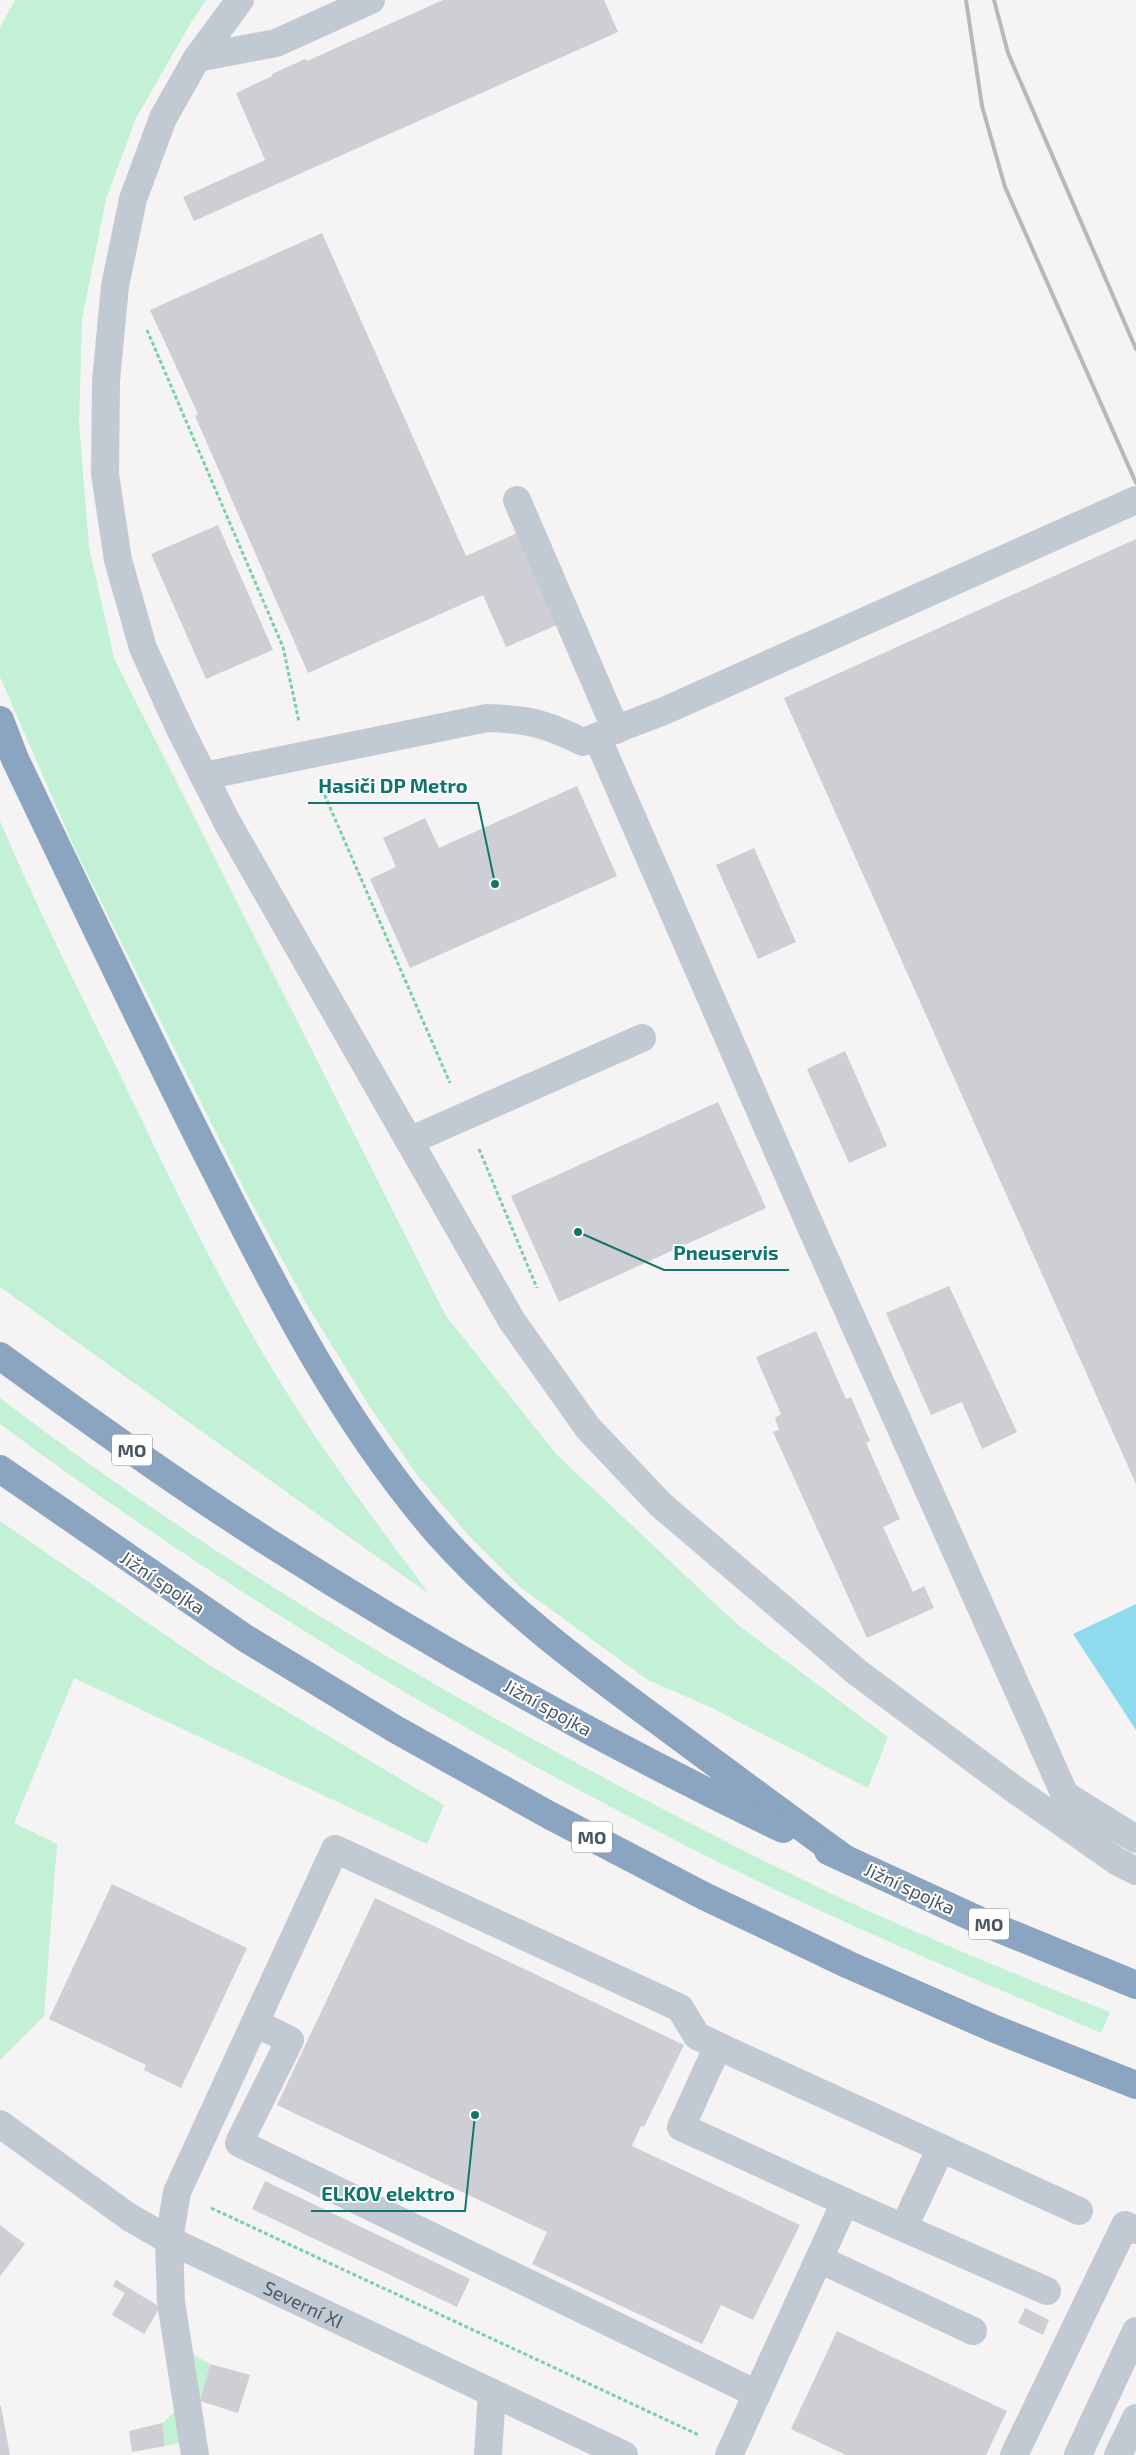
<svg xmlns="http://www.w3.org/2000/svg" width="1136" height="2455" font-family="'Exo 2',sans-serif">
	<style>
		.green { fill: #c3f1d5 }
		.water { fill: #90daee }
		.building { fill: #cdcfd5 }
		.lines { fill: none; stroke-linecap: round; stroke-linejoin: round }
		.path { stroke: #7ad0a6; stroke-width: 3; stroke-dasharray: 4 2.5; stroke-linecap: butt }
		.minor { stroke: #c1cad2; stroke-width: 28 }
		.highway { stroke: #8ba5c1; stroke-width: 28 }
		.rail { stroke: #b5b8bd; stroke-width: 4 }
		.labels { text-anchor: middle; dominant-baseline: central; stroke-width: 4; stroke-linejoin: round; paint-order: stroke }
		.shield { fill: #fff; stroke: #808990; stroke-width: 1 }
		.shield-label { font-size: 18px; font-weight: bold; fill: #4a5661 }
		.street-label { font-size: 19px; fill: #4a5661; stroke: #fff }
		.leader { fill: none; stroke: #0f766e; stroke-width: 2 }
		.callout-dot { fill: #0f766e; stroke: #fff; stroke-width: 2 }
		.callout-label { font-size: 20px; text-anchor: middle; font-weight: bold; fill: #0f766e; stroke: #fff; stroke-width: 4; stroke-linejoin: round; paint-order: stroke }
	</style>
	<rect width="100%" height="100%" fill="#f5f3f3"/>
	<g class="green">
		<polygon points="15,0 206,0 189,26 136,118 106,199 82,319 79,423 89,547 114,658 446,1316 557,1455 739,1626 888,1737 868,1788 710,1707 648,1680 521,1588 469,1536 418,1476 370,1407 307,1305 245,1191 164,1028 74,847 0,677 0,27"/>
		<path d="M 0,821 C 37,908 80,993 122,1079 C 170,1179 218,1280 276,1375 C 322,1451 376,1522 429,1594 L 0,1287 Z"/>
		<path d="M 0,1398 C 170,1528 351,1640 538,1742 C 644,1800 752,1857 862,1908 C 944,1945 1026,1979 1110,2012 L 1101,2033 C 983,1982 863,1933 747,1876 C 485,1748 235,1598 0,1424 Z"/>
		<polygon points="0,1521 209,1665 444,1805 427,1844 74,1678 14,1823 57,1844 44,2016 0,2060"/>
		<polygon points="189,2352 210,2364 200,2401 183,2442 165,2446 162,2423 178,2409"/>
	</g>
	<polygon class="water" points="1136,1604 1136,1730 1073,1634"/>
	<g class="building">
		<polygon points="443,0 604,0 618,32 194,221 183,197 265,160 236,93 272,76 272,74 305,59 307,61"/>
		<polygon points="322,233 466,556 517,533 557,625 506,647 483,595 308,673 195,416 198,414 150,310"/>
		<polygon points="218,525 273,650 206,679 151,554"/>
		<polygon points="1136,539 1136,1484 784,698"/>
		<polygon points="577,786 617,876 410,968 370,879 396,867 383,838 425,818 439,848"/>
		<polygon points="754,848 796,942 758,959 716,865"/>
		<polygon points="845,1051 887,1146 849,1163 807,1069"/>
		<polygon points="718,1102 766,1208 559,1302 511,1196"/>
		<polygon points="949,1286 1017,1432 982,1449 962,1402 931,1415 886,1313"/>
		<polygon points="816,1331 846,1399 851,1397 870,1441 866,1443 900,1519 883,1527 913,1592 924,1586 934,1608 867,1638 773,1432 779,1430 775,1418 781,1414 756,1357"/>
		<polygon points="112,1884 247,1948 181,2088 144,2070 146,2065 49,2019"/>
		<polygon points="375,1898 684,2045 644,2127 641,2126 632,2146 800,2225 753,2320 721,2305 702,2344 532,2264 547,2232 277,2105"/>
		<polygon points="265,2181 470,2279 457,2307 252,2209"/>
		<polygon points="0,2225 25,2244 0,2276"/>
		<polygon points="116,2280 160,2307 144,2334 112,2315 125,2293 113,2286"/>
		<polygon points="1025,2308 1049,2320 1043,2335 1018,2323"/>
		<polygon points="837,2331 1007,2411 986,2455 846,2455 791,2429"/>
		<polygon points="210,2364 250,2375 238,2413 200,2401"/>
		<polygon points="0,2406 1,2406 10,2455 0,2455"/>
		<polygon points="162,2423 165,2446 132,2452 129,2431"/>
	</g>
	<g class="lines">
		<g class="path">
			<polyline points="147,330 283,647 299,722"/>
			<polyline points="322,789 450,1083"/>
			<polyline points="479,1149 537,1288"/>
			<polyline points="211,2208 699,2435"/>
		</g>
		<g class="minor">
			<polyline points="240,0 197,58 163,118 133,199 115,286 106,381 105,474 118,560 143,648 180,729 227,822 512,1321 588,1428 661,1505 858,1673 1014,1789 1118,1862 1136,1871"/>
			<polyline points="197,58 276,43 371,0"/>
			<polyline points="517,500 616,730"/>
			<polyline points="597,737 814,1234 1065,1795 1136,1839"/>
			<path d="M 204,776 L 487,718 C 527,719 547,724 583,742 L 664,711 L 1136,500"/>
			<polyline points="409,1141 642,1038"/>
			<polyline points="255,2023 290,2040 239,2143 757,2394"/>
			<path id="s1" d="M 0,2124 L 129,2217 L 169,2240 L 624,2455"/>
			<polyline points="941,2148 1079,2211"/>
			<polyline points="845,2202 1047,2291"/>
			<polyline points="819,2259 973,2331"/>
			<polyline points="195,2455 171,2302 169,2240 177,2192 335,1849 680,2008 697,2036 718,2046"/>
			<polyline points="488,2455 492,2393"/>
			<polyline points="729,2455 845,2202 681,2127 718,2046 941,2148 904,2227"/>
			<polyline points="1014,2455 1125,2225 1136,2230"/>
			<polyline points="1078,2455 1136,2331"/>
			<polyline points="1118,2455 1136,2418"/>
		</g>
		<g class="highway">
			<path d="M 0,720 L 15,759 C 82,899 148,1039 219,1178 C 281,1301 346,1427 437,1532 C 502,1606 583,1666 662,1724 C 723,1769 783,1814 844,1858"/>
			<path d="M 0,1356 C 88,1420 177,1484 268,1542 C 434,1648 606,1744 783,1829"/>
			<polyline points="0,1469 245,1638 395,1729 549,1815 704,1896 849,1965 995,2029 1136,2085"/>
			<polyline points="828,1851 985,1923 1136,1985"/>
		</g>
		<g class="rail">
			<polyline points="966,0 982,106 1005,187 1136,483"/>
			<polyline points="994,0 1008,53 1136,349"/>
		</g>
	</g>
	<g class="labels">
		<g class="shield">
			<rect x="112" y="1434.5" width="40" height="31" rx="4"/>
			<rect x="572" y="1821.5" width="40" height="31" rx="4"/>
			<rect x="969" y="1908.5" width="40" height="31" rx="4"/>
		</g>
		<g class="shield-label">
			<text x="132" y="1450">MO</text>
			<text x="592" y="1837">MO</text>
			<text x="989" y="1924">MO</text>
		</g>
		<g class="street-label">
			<text transform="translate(163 1582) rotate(34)">Jižní spojka</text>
			<text transform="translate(548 1707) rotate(29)">Jižní spojka</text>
			<text transform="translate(910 1888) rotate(25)">Jižní spojka</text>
			<text stroke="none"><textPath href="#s1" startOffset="354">Severní XI</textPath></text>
		</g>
	</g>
	<path class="leader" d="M495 884L478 803H308M578 1232L664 1270H789M475 2115L465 2211H311"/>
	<g class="callout-dot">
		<circle cx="495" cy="884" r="5"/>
		<circle cx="578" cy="1232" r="5"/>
		<circle cx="475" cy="2115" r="5"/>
	</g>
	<g class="callout-label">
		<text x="393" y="793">Hasiči DP Metro</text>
		<text x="726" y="1260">Pneuservis</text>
		<text x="388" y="2201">ELKOV elektro</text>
	</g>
</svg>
